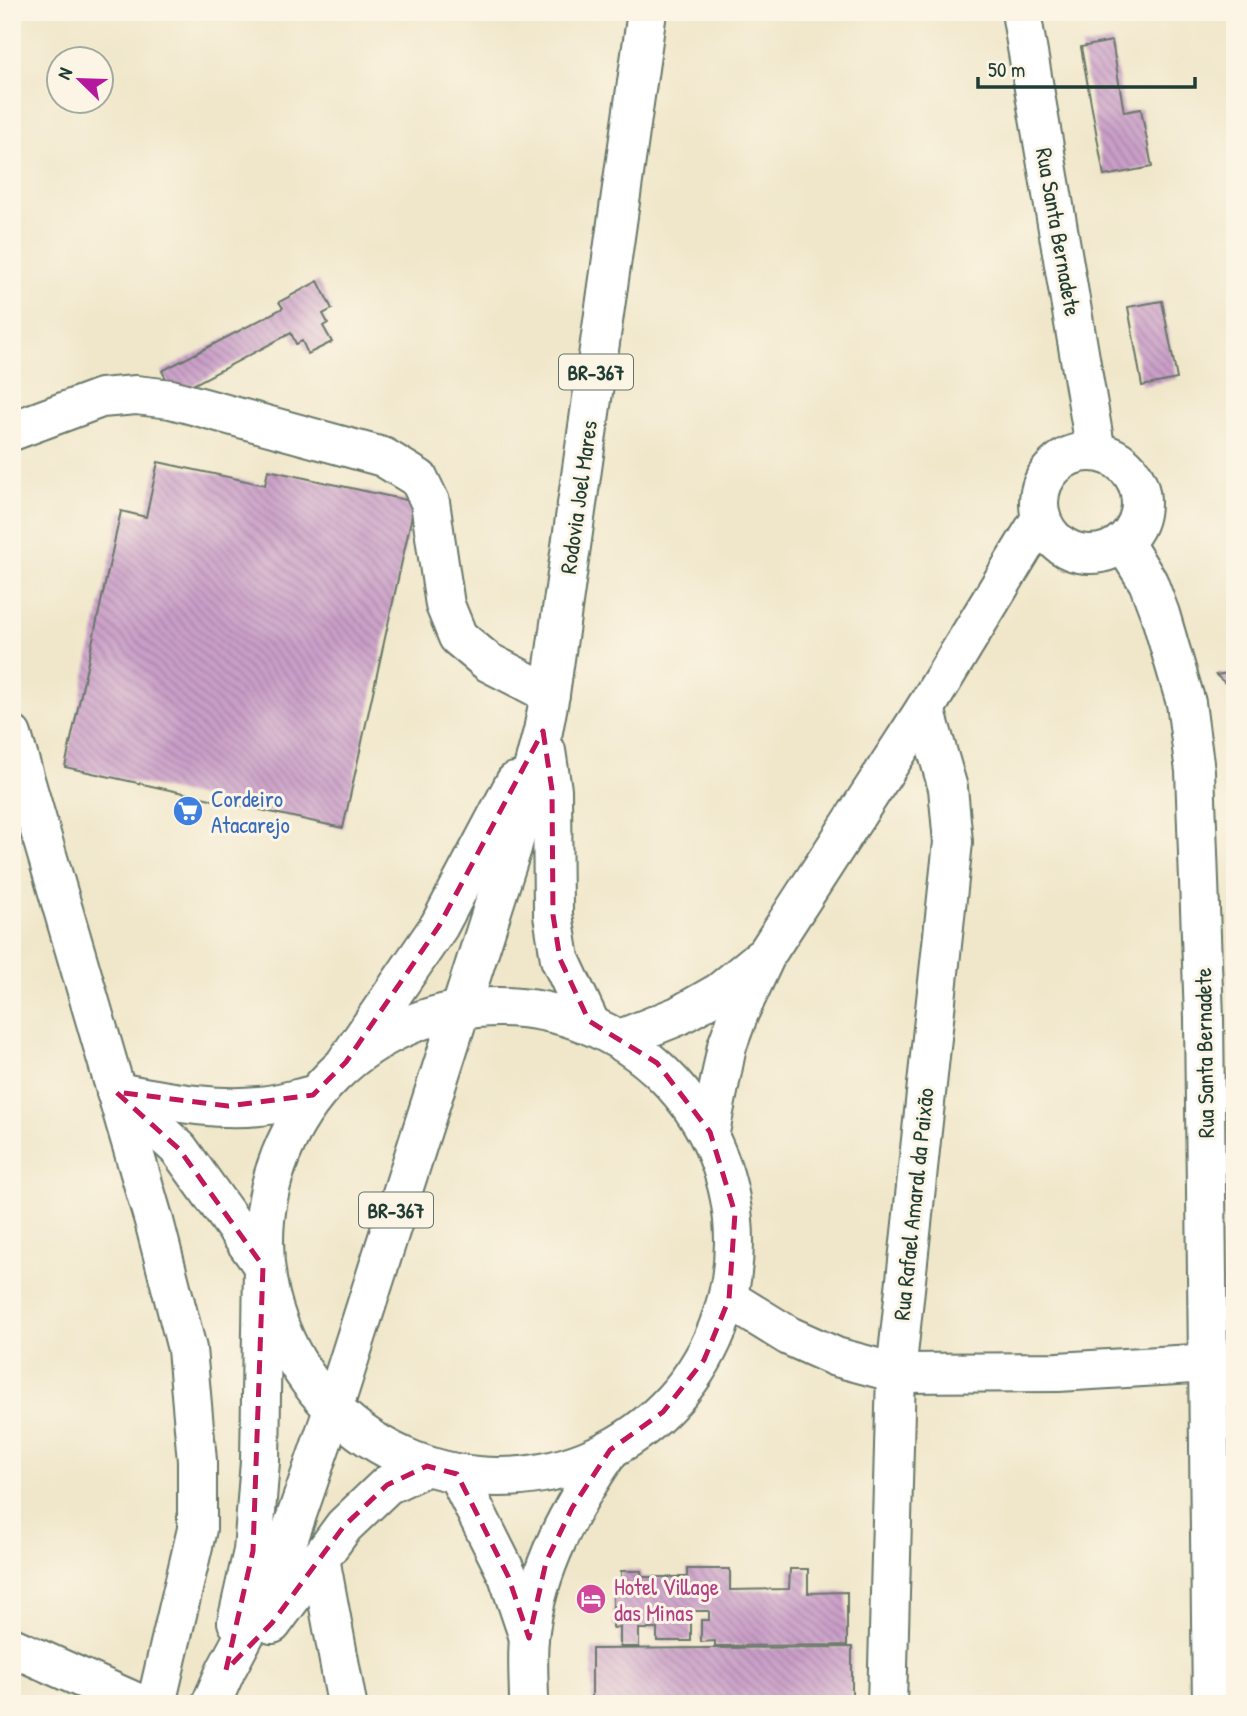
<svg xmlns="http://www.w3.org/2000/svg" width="1247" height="1716" font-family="'Patrick Hand',sans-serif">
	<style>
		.building { fill: url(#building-back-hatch) }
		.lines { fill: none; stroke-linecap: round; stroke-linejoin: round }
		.minor-casing { stroke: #687869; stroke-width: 42 }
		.major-casing { stroke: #687869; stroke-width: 42 }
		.highway-casing { stroke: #687869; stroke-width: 42 }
		.minor { stroke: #fff; stroke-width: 38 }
		.major { stroke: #fff; stroke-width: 38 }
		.highway { stroke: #fff; stroke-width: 38 }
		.marked { fill: none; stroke: #c2185b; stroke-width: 5; stroke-dasharray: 14 9; stroke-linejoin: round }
		.labels { text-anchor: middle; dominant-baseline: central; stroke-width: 6; stroke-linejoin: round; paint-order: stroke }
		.shield { fill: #fcf5e5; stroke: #617469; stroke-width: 2 }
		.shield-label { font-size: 21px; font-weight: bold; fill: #1f3d34 }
		.street-label { font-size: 23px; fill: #1f3d34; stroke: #fcf5e5 }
		.shop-label { font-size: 23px; fill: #366cbe; stroke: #fcf5e5; text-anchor: start }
		.hotel-label { font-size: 23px; fill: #b23c85; stroke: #fcf5e5; text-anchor: start }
	</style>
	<defs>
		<pattern id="building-back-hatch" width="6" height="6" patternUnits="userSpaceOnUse" patternTransform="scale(1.75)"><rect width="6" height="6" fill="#ca9ec8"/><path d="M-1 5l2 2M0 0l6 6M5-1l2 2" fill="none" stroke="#a382a3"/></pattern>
	</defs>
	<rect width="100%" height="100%" fill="#fcf5e5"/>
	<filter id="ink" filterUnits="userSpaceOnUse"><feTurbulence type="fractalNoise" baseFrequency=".0143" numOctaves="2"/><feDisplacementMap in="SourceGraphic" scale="14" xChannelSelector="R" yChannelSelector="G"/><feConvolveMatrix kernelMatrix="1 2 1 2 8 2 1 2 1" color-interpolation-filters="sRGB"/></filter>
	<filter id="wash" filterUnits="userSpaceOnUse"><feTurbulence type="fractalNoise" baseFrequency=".00686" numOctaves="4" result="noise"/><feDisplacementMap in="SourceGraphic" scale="28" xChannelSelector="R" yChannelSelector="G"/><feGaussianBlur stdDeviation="1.57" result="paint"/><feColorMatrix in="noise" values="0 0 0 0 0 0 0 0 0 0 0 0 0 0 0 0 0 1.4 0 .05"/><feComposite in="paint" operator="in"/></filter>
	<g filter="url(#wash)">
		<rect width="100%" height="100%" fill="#f0e7cb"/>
		<g id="blocks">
			<g class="building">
				<polygon points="1112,41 1124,112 1141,109 1152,167 1104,176 1081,47"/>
				<polygon points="318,281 332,309 323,314 328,323 323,326 332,342 308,354 302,341 296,344 291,333 174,395 162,371 283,308 279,302"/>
				<polygon points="1162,301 1177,379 1142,386 1128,307"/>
				<polygon points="158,462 265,485 268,470 415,502 343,828 65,767 121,511 146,517"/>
				<polygon points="1235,672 1235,692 1216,675"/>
				<polygon points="687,1569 730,1569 730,1590 789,1589 790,1569 808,1569 808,1593 847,1592 847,1645 715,1646 715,1641 701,1642 701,1620 709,1620 709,1611 691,1611 691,1641 657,1641 657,1629 639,1629 639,1647 620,1647 620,1627 613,1628 613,1589 621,1589 621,1571 641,1571 642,1577 687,1577"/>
				<polygon points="852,1647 852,1704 592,1704 592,1649"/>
			</g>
		</g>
	</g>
	<g filter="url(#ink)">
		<use href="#blocks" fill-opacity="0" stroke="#687869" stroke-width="2"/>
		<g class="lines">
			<g class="minor-casing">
				<g id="minor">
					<polyline points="1021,12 1096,452"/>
					<polyline points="12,431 101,398 136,395 171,399 383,457 419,479 430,502 445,605 458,637 488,662 550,694"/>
					<polyline points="12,735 154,1221 187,1349 197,1461 197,1529 156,1704"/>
					<polyline points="116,1092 179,1149 263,1266"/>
					<path d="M 116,1092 C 163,1100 212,1111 259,1106 C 277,1105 295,1099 313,1095"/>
					<polyline points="729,1299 789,1336 836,1357 896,1373 1058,1372 1210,1363"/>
					<polyline points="457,1474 508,1576 529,1638"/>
					<polyline points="320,1558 347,1704"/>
					<polyline points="12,1647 140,1704"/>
					<path d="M 529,1704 C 529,1682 527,1660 529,1638 C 537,1567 570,1508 610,1450"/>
					<polyline points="887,1704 896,1373 953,842 948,788 925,709"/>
				</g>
			</g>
			<g class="major-casing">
				<g id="major">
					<circle cx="1090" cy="503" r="51"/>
					<polyline points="1123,542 1148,582 1160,614 1186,703 1195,771 1204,1018 1212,1704"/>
					<circle cx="499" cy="1242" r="235"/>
					<polyline points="623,1038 678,1016 720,992 760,959"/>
					<polyline points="710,1132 727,1046 739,1013 767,953 925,709 1041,518"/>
				</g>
			</g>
			<g class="highway-casing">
				<g id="highway">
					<polyline points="546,751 552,790 553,915 560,959 589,1021"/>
					<polyline points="346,1062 439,926 515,782"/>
					<polyline points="237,1622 253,1551 260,1461 263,1266"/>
					<polyline points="272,1624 344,1526 387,1485 427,1466"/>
					<polyline points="211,1704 226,1670 275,1578 333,1410 512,848 543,731 550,694 647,12"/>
				</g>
			</g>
			<use href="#minor" class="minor"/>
			<use href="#major" class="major"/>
			<use href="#highway" class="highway"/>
		</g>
	</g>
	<path class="marked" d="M 543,731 L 552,790 L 553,915 L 560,959 L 589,1021 L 657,1063 L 710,1132 L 735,1213 L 729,1299 L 704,1360 L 663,1412 L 610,1450 L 572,1508 L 546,1562 L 529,1638 L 508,1576 L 457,1474 L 427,1466 L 387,1485 L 344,1526 L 272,1623 L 226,1670 L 253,1551 L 263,1266 L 179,1149 L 116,1092 L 228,1106 L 313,1095 L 346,1062 L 439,926 Z"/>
	<defs>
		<g id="supermarket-disc" transform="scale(1.575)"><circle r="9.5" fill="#3f7fe0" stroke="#fcf5e5"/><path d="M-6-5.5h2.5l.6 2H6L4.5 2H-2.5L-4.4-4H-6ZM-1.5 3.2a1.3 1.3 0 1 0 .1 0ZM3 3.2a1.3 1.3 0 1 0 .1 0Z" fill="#fff"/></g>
		<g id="hotel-disc" transform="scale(1.575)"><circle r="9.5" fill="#d1479c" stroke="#fcf5e5"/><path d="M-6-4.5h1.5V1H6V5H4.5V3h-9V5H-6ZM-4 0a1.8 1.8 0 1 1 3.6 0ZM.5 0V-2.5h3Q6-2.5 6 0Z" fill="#fff"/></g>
	</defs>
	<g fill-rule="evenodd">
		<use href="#supermarket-disc" x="188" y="811"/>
		<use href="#hotel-disc" x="591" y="1599"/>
	</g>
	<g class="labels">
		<g class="shield">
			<rect x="559" y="354.5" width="74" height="35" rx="5"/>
			<rect x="359" y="1192.5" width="74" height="35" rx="5"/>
		</g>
		<g class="shield-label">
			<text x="596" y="372">BR-367</text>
			<text x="396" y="1210">BR-367</text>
		</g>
		<g class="street-label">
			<text transform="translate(1059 232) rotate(80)">Rua Santa Bernadete</text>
			<text transform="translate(578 497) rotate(-82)">Rodovia Joel Mares</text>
			<text transform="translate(1204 1053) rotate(-91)">Rua Santa Bernadete</text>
			<text transform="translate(913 1204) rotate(-84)">Rua Rafael Amaral da Paixão</text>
		</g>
		<g class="shop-label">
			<text x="211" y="798">Cordeiro<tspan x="211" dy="26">Atacarejo</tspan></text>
		</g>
		<g class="hotel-label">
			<text x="614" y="1586">Hotel Village<tspan x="614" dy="26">das Minas</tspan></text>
		</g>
	</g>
	<rect width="1247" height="1716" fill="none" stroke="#fcf5e5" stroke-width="42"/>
	<g transform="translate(80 80) rotate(293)"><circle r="33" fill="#fcf5e5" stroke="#a4ab9e" stroke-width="2"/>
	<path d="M0-5L12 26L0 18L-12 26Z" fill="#b5179e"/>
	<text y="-10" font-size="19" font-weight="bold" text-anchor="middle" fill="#1f3d34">N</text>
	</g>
	<path d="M978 77v10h217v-10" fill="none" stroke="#1f3d34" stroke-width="3.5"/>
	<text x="988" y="77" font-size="21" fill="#1f3d34" stroke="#fcf5e5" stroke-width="5" paint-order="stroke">50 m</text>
</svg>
